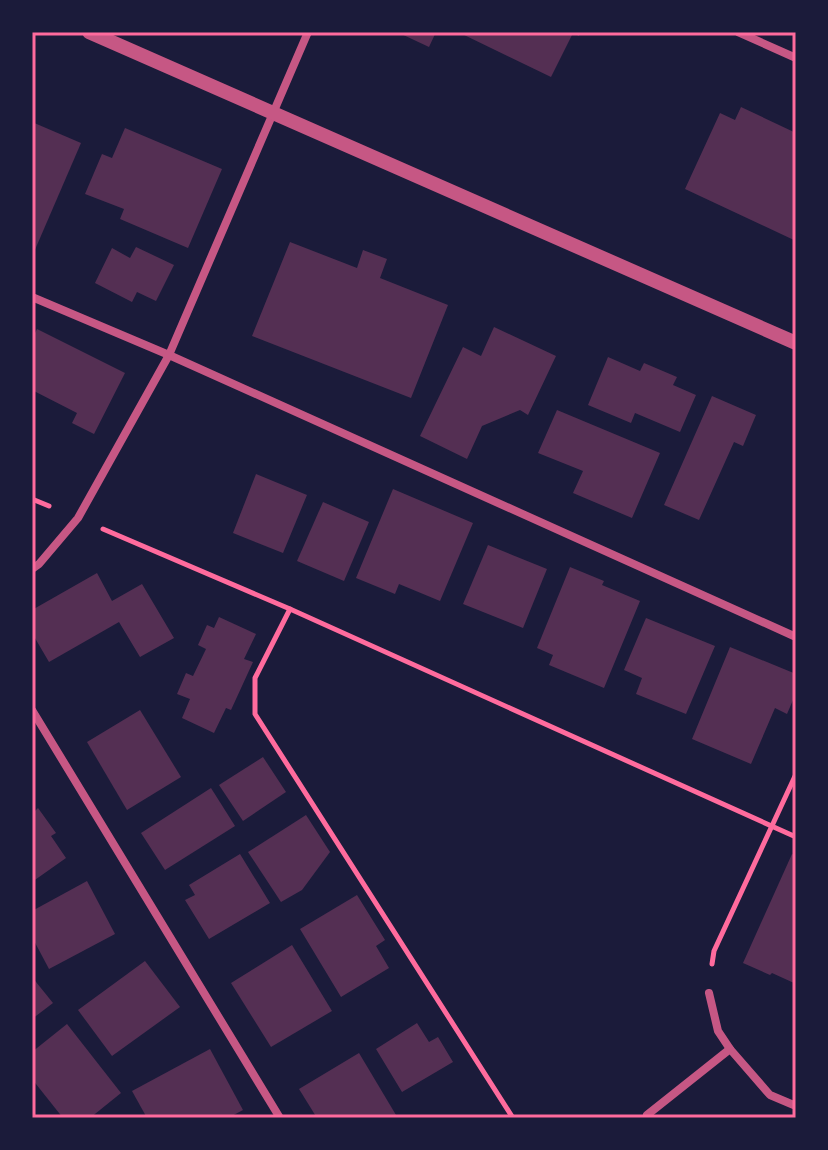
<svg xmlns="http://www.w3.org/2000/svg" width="828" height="1150" font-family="Mulish,sans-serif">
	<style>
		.building { fill: #542f53 }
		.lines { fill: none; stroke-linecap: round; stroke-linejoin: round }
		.path { stroke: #ff6b9d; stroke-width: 5 }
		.minor { stroke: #c65784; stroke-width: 8 }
		.tertiary { stroke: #c65784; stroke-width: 14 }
		.neatline { fill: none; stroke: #ff6b9d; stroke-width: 3 }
	</style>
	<rect width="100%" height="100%" fill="#1b1b3a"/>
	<g class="building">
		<polygon points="397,32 436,32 429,47"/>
		<polygon points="458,32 580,32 579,36 573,33 551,77"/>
		<polygon points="741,107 796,133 796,241 685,189 720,113 735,120"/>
		<polygon points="32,122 81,143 34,252 32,251"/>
		<polygon points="125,128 222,169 188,248 120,219 124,209 85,194 102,154 112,158"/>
		<polygon points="290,242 357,268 363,250 387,259 380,278 448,305 411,398 252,336"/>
		<polygon points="136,247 174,265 156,301 137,292 132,302 95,283 112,248 130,258"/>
		<polygon points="494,327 556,356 528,415 520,410 482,426 467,459 420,436 463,347 481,356"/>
		<polygon points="37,329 125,373 94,434 72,423 77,413 32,390 32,339"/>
		<polygon points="608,357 640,371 644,363 677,377 673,385 696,395 680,432 635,413 631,423 588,405"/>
		<polygon points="712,396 756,415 743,446 734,442 699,520 664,505"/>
		<polygon points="557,410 660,453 632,518 573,493 583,471 538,453"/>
		<polygon points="256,474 307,495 283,553 233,533"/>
		<polygon points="393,489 473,523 440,601 399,584 395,594 356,578"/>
		<polygon points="323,502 369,522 344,581 297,561"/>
		<polygon points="488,545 547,569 523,628 463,604"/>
		<polygon points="570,567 604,581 602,585 640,601 604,688 549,665 553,655 537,648"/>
		<polygon points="97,573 112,601 142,584 174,638 140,657 119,622 49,662 32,633 32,610"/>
		<polygon points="219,617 256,634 244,659 253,662 231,710 226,708 214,733 182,718 190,699 177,694 186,673 193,676 206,649 198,645 207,625 214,628"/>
		<polygon points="646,618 715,646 686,714 636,694 642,678 624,670"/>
		<polygon points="730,647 796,674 796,693 787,714 775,708 751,764 692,739"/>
		<polygon points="140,710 181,777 127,810 87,742"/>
		<polygon points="263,757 286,792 243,821 219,785"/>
		<polygon points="211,788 235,826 165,870 141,833"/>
		<polygon points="38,808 56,833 51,836 66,858 32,882 32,809 34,812"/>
		<polygon points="306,815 330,852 302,890 281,902 248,852"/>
		<polygon points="240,854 270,903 209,939 185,900 195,895 189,885"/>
		<polygon points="792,854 796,856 796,979 794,983 772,973 770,975 743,963"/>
		<polygon points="87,881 115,934 49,969 32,937 32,911"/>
		<polygon points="357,895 385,940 376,946 389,968 341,997 300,929"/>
		<polygon points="292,945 332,1011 271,1047 231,983"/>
		<polygon points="145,961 180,1007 112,1056 78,1010"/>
		<polygon points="32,977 53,1003 32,1019"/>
		<polygon points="417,1023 429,1042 438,1037 453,1062 402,1092 376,1049"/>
		<polygon points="67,1024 121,1093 90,1118 63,1118 32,1079 32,1052"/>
		<polygon points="210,1049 243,1110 228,1118 147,1118 132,1091"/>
		<polygon points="359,1053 396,1115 392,1118 317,1118 299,1089"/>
	</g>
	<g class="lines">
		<g class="path">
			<polyline points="32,499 49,506"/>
			<polyline points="103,529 290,609 796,837"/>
			<polyline points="290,609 255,678 255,714 513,1118"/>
			<polyline points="712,964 714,951 796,774"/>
		</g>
		<g class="minor">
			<polyline points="738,32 796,58"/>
			<polyline points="32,297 169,355 796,637"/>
			<polyline points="32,569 39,564 78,518 169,355 308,32"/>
			<polyline points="32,710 280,1118"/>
			<polyline points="709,993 718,1031 730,1049 770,1095 796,1106"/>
			<polyline points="647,1115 730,1049"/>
		</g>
		<polyline class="tertiary" points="89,32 796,343"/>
	</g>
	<rect width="828" height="1150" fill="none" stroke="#1b1b3a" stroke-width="68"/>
	<rect x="34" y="34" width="760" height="1082" class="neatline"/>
</svg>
